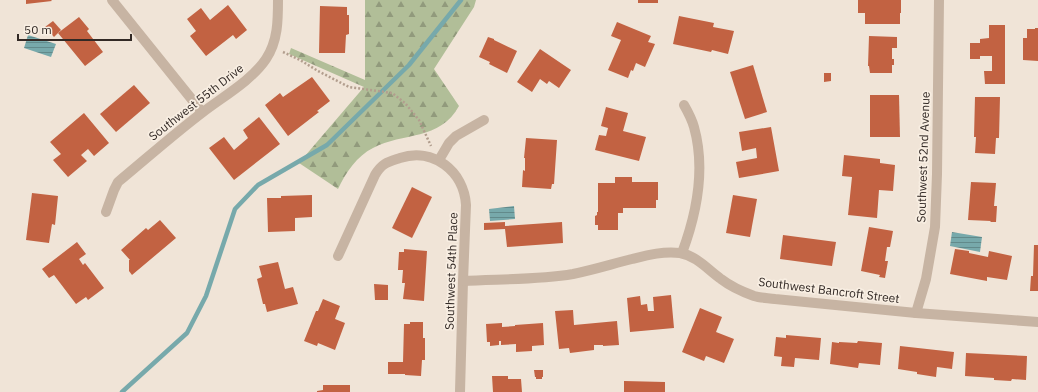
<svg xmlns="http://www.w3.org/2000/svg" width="1038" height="392" font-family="'IBM Plex Sans',sans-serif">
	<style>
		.forest { fill: url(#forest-firs) }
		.water { fill: url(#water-rules) }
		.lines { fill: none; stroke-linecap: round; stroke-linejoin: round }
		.stream { stroke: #77a9ab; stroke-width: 4.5 }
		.building { fill: #c26242 }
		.path { stroke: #b29e8e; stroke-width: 2.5; stroke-dasharray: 2 2; stroke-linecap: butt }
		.minor { stroke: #c7b4a3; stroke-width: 10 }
		.labels { text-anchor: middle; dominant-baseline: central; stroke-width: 3.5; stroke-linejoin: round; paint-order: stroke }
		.street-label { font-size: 12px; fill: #322925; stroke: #f8eee2 }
	</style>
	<defs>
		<pattern id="forest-firs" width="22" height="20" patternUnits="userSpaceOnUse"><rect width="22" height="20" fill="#b1be98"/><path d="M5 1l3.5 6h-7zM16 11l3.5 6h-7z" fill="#919a7c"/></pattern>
		<pattern id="water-rules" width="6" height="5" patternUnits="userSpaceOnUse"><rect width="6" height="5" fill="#77a9ab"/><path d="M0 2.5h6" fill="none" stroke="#628a8b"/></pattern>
	</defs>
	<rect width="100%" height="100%" fill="#f0e4d7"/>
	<path class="forest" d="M 365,0 L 476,0 L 474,7 L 434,69 L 459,106 C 440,141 403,132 373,148 C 357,156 346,172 338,189 L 299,163 L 364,87 L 289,54 L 291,48 L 365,80 Z"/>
	<g class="water">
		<polygon points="28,35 56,44 51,57 24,48"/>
		<polygon points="514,206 515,219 490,221 489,209"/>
		<polygon points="952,232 982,237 980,252 950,246"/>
	</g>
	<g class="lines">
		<polyline class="stream" points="122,392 187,333 206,296 235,209 258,185 327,145 409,65 461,0"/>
	</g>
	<g class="building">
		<polygon points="26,0 51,0 52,1 26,4"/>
		<rect x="638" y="0" width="20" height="3"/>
		<polygon points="858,0 901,0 901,13 900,13 900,24 865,24 865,13 858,13"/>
		<polygon points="228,5 247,30 236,39 233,35 206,56 190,36 196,31 187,19 201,8 210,20"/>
		<polygon points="320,6 347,7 347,15 349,15 349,34 346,35 345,53 319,53"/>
		<polygon points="679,16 714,23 713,27 734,31 728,54 712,50 711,52 673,44"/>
		<polygon points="79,17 89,29 87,31 103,52 85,66 58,33"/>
		<polygon points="53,21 61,30 54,37 45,27"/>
		<polygon points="617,22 651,36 648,42 655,44 645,67 636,63 633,71 631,70 628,78 608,70 621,40 611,36"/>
		<polygon points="989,25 1005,25 1005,84 985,84 984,71 992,71 992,56 980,56 980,59 970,59 970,43 980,43 980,39 989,38"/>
		<polygon points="1035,28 1038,28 1038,61 1023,60 1023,38 1027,38 1027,29 1035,29"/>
		<polygon points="869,36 897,37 897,48 892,48 892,59 894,59 894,65 892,65 892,73 870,73 869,66 868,66"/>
		<polygon points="488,37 494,39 494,40 517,51 507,73 489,64 490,62 479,57"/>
		<polygon points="540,49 571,70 559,88 549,81 547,84 540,79 532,92 517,82"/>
		<polygon points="753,65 767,112 745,119 730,72"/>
		<polygon points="824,73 831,73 831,81 824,82"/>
		<polygon points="312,77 330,101 317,111 319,112 288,136 265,105 280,93 283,97"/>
		<polygon points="134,85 150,103 116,132 100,114"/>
		<polygon points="870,95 899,95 900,137 870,137"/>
		<polygon points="975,97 1000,97 999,138 996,138 995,154 975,153 976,137 974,137"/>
		<polygon points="606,107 628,113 623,131 646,137 639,161 595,150 599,135 606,136 608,128 601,126"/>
		<polygon points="84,113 109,143 94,156 88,149 81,155 87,161 68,177 53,160 61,154 50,142"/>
		<polygon points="259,117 280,144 234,180 209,148 224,137 234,150 248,138 243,130"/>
		<polygon points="771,127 779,171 739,178 736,162 757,158 756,148 742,151 739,132"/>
		<polygon points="526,138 557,140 554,184 552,184 551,189 522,187 523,170 525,171 525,158 524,158"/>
		<polygon points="844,155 880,159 880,163 895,165 893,191 879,190 877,218 848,215 852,177 842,176"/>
		<polygon points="615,177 632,177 632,182 658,182 658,200 656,200 656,208 623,208 623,213 618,213 618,230 598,230 598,225 595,225 595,216 597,215 597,212 598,212 598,183 615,183"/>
		<polygon points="971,182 996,183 994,206 997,206 996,222 990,222 991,221 968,220"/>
		<polygon points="412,187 432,197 412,238 392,228"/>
		<polygon points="32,193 58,196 55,225 52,224 49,243 26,240"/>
		<polygon points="312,195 312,217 295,218 295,231 268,232 267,198 281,198 281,196"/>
		<polygon points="733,195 757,199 750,237 726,233"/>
		<polygon points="160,220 176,238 132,275 129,271 129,260 130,260 121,250 146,228 148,230"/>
		<polygon points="505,222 505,226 562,222 563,243 507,247 505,229 484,230 484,223"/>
		<polygon points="869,227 893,231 890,247 887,247 885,261 888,261 885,278 879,277 880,275 861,271"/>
		<polygon points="783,235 836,242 832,266 780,259"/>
		<polygon points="77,242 86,254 79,259 83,265 85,263 104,288 88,300 86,297 76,304 54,275 49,278 42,269"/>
		<polygon points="1034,245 1038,245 1038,291 1030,291 1031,276 1033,276"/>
		<polygon points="404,249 427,251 424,301 403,299 405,283 402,283 403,270 398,270 399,252 404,252"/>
		<polygon points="955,249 969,251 969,253 988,257 989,251 1012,256 1007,280 987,277 987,281 950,274"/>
		<polygon points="278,262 285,289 293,287 298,304 267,312 265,304 263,304 257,279 262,277 259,266"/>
		<polygon points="374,284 388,285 388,300 375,300"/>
		<polygon points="671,295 674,328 630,332 627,298 640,296 641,305 647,304 648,311 654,311 653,297"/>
		<polygon points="323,299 340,306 335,319 345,323 335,350 318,343 317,346 304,341 316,311 318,311"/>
		<polygon points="700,308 722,317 716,332 734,339 724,363 706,356 704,361 682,352"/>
		<polygon points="573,310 574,325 617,321 619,345 603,346 603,345 594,345 594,350 570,353 569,348 559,349 555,311"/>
		<polygon points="410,322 423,322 423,338 425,338 425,360 422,360 421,376 405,375 405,374 388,374 388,362 403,362 404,324 410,324"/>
		<polygon points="502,323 502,327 515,326 515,325 543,323 544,345 532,346 532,351 516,352 516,344 501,345 501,341 499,341 499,345 490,346 490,342 487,342 486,324"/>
		<polygon points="786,335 821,338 819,360 795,358 794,367 781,366 782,357 774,356 776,337 786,338"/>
		<polygon points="858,341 882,343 880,365 859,363 858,368 830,364 832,342 839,343 839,342 857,343"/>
		<polygon points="900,346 954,352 952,369 937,367 936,377 917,374 917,372 898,369"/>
		<polygon points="966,353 1027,356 1026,380 1012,379 1011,381 994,380 994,378 965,376"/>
		<polygon points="534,370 543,370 543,377 542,377 542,379 536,379 536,377 535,377"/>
		<polygon points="492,376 508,376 508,379 521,379 522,392 493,392"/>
		<polygon points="624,381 665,382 665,392 624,392"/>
		<polygon points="323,385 350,385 350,392 317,392 317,391 323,390"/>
	</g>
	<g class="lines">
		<polyline class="path" points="283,52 300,60 318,71 349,87 392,93 405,103 419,120 431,146"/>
		<g class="minor">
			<polyline points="112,0 202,112"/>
			<polyline points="439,160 449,143 456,136 484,120"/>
			<path d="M 106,212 L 114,190 L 118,182 C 147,158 174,134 203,112 C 224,96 252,80 266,59 C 278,41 278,20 278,0"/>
			<path d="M 682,253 C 697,213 706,170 694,127 C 692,120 688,112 684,105"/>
			<path d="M 338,256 L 375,175 C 382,163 388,162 400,158 C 433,147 464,171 466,205 L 463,281 L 460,392"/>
			<path d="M 463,281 C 499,279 537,280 573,274 C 593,270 612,264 632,259 C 648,255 663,251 680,253 C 697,256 708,270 721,279 C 730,286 743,292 754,296 C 760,298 768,298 775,299 L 916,313 L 1038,322"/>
			<polyline points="916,313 926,279 935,227 937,174 939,0"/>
		</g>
	</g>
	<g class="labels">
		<g class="street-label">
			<text transform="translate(196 102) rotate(-38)">Southwest 55th Drive</text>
			<text transform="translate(923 157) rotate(-88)">Southwest 52nd Avenue</text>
			<text transform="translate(451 271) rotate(-88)">Southwest 54th Place</text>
			<text transform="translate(829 290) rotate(7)">Southwest Bancroft Street</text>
		</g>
	</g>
	<path d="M18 34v6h113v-6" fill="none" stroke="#322925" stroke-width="2"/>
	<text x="24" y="34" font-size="12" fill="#322925" stroke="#f8eee2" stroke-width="3" paint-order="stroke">50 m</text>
</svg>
